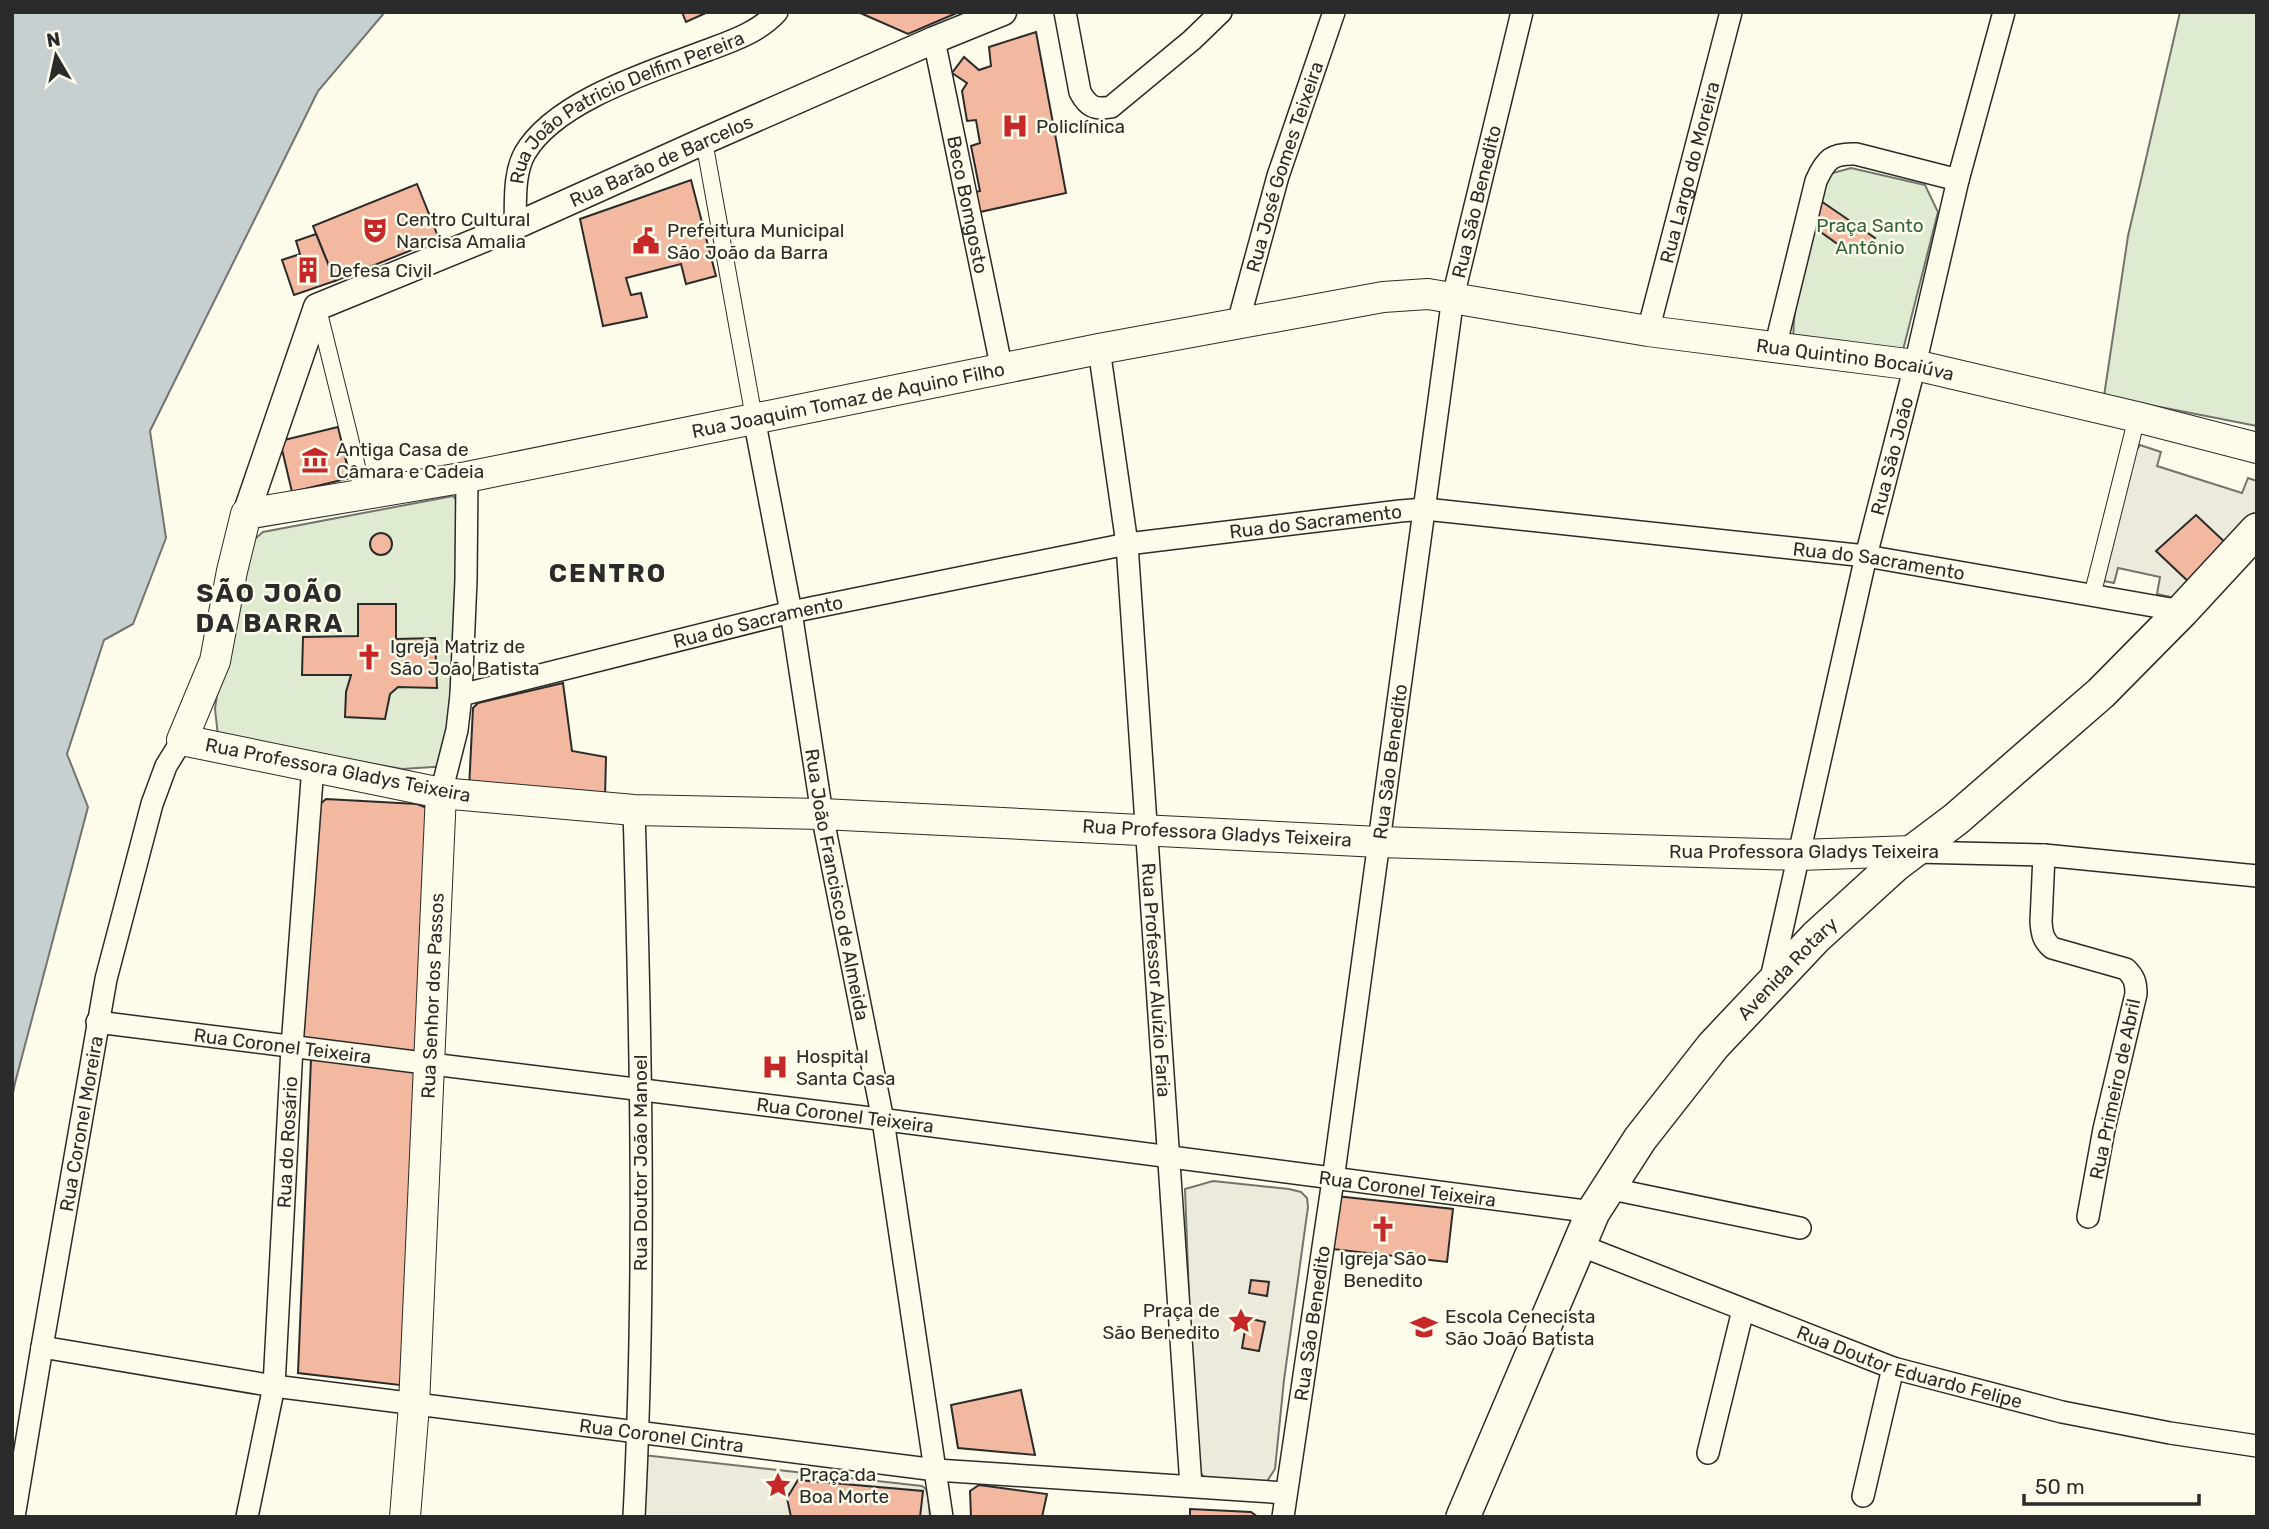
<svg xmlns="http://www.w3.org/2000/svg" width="2269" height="1529" font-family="Rubik,sans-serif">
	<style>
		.green { fill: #deebd1; stroke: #74746e; stroke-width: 2 }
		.parking { fill: #eceadb; stroke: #74746e; stroke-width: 2 }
		.water { fill: #c7d0d0; stroke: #74746e; stroke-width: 2 }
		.building { fill: #f2b8a0; stroke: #2b2b2b; stroke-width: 2 }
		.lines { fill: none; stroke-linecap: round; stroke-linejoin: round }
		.pedestrian-casing { stroke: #2b2b2b; stroke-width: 18 }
		.minor-casing { stroke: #2b2b2b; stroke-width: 24 }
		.tertiary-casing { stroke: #2b2b2b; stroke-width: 29 }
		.secondary-casing { stroke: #2b2b2b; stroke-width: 32 }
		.primary-casing { stroke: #2b2b2b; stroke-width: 36 }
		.pedestrian { stroke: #fdfbea; stroke-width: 16 }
		.minor { stroke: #fdfbea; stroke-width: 21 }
		.tertiary { stroke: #fdfbea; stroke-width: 26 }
		.secondary { stroke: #fdfbea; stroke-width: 30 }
		.primary { stroke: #fdfbea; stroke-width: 33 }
		.labels { text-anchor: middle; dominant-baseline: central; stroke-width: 5; stroke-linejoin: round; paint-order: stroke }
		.street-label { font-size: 19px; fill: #2b2b2b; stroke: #fdfbea }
		.poi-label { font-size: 19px; fill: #2b2b2b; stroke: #fdfbea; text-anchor: start }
		.park-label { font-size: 19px; fill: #34623c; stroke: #fdfbea }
		.district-label { font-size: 26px; font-weight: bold; letter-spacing: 2px; fill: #2b2b2b; stroke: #fdfbea }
	</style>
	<rect width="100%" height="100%" fill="#fdfbea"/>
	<g class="green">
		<polygon points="2180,12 2257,12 2257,426 2104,396 2128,236"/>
		<path d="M 1851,168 L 1925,185 L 1938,212 L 1902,354 L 1793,341 C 1794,288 1808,223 1829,174 Z"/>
		<polygon points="453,496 461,505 448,766 402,769 218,736 215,709 217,694 249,544 263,532"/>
	</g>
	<g class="parking">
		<polygon points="2140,445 2161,452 2157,466 2242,493 2248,478 2257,481 2257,517 2175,598 2157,594 2160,577 2118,568 2114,583 2104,581 2130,460"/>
		<polygon points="1213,1181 1289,1189 1301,1192 1307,1198 1308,1207 1284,1380 1275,1469 1264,1486 1207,1480 1202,1475 1195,1459 1185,1189"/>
		<polygon points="643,1455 922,1486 926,1489 928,1496 930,1517 638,1517"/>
	</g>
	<polygon class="water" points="12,12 385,12 318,91 150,431 166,538 133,624 104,640 67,754 88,807 15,1083 12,1098"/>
	<g class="building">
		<polygon points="682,12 708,12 686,22"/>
		<polygon points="858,12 959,12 908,34"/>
		<polygon points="1036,32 1066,193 971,214 967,194 980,191 971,146 980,143 976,120 967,121 962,91 967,83 952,73 964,57 979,70 991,66 989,47"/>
		<polygon points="691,180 716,276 686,284 681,264 626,278 631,295 641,293 647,317 603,326 580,219"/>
		<polygon points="417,184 439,239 335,281 313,226"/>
		<polygon points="1818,199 1875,238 1864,253 1850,253 1811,225"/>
		<polygon points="316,234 335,281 294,295 282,260 300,254 296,241"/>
		<polygon points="338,427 350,478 292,492 280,441"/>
		<polygon points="2196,515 2229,546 2191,584 2156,551"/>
		<circle cx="381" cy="544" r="11"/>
		<polygon points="358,604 396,604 396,639 435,638 437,688 398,687 390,694 385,719 345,717 346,692 351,675 302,675 303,637 358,636"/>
		<polygon points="563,683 572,751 606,757 605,798 469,789 473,708 478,703"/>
		<polygon points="326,799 417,804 427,808 420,1062 292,1047 309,814"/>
		<polygon points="311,1059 417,1070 408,1386 298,1373"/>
		<polygon points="1327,1195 1453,1209 1447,1262 1314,1247"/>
		<polygon points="1251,1280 1269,1282 1267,1296 1249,1293"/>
		<polygon points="1247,1318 1265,1322 1259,1351 1242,1348"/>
		<polygon points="1021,1390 1035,1455 958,1448 951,1405"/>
		<polygon points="798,1480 923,1491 920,1517 791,1517 787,1498"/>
		<polygon points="979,1485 1047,1494 1042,1517 971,1517 970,1491"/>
		<polygon points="1190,1509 1251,1512 1258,1517 1190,1517"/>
	</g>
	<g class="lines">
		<g class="pedestrian-casing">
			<g id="pedestrian">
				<polyline points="704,141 754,418"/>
				<polyline points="318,309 364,495"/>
				<polyline points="2092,596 2137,417"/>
			</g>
		</g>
		<g class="minor-casing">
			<g id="minor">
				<path d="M 1065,12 L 1080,92 C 1088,107 1095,110 1111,107 L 1192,40 L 1221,12"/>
				<path id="s1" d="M 934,40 L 1002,370"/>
				<path id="s2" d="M 515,226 C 516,203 513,174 525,153 C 556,100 653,71 708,50 C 732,41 759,32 777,12"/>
				<path id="s3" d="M 1238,323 L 1278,176 L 1334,12"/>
				<path id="s4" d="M 1648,331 L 1731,12"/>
				<path d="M 1775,348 L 1816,181 C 1826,159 1832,153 1856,154 L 1958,180"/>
				<path id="s5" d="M 1099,349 L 1127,544 L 1191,1486"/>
				<path id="s6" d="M 754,418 L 791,612 L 822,814 L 883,1120 L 942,1517"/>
				<path id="s7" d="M 461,695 L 791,612 L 1127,544 L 1400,511 L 1425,509 L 1866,556 L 2182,611"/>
				<polyline points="441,793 457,730 461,695 466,580 467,477"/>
				<polyline points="1914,852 2044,855 2257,876"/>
				<path d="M 2044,855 L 2041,922 C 2042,934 2043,940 2052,948 L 2126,969 C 2134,977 2136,982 2136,994 L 2104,1129 L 2088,1217"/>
				<path id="s8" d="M 1770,983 L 1866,556 L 1915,365 L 1958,180 L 2004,12"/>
				<path id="s9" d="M 97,1022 C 360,1056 624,1087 887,1120 C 1122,1150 1357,1183 1593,1212"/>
				<polyline points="1607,1188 1800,1228"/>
				<path id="s10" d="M 1577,1244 L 1893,1368 L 2062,1412 L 2170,1433 L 2257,1446"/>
				<path id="s11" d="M 42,1347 L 274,1386 L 936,1470 L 1286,1493"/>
				<polyline points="1708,1453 1743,1310"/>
				<polyline points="1863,1496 1893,1368"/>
				<path id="s12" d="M 14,1517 L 42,1347 L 106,979 L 152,804 L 166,766 L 182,740"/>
				<path id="s13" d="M 247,1517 L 274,1386 L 292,1047 L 313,766"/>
				<path d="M 634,1517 C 646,1281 641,1045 634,810"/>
				<path id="s14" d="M 1283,1517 L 1333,1180 L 1453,297 L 1522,12"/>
			</g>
		</g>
		<g class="tertiary-casing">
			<g id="tertiary">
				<path id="s15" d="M 246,514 L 317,307 L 515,226 L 704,141 L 934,40 L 1003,12"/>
			</g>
		</g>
		<g class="secondary-casing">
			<g id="secondary">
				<path id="s16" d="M 1912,851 L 1799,855 L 1379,842 L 822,814 L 634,810 L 441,793 L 182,740 L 215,661 L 232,571 L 246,514 L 467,477 L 1099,349 L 1383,297 L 1428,294 L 1648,331 L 1915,365 L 2137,417 L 2257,448"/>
				<path id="s17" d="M 405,1517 L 414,1405 L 441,793"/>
			</g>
		</g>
		<g class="primary-casing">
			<g id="primary">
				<path id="s18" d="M 1463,1517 L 1593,1212 L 1640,1139 L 1713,1046 L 1816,937 L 1895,865 L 1956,819 L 2101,693 L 2182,611 L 2257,530"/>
			</g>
		</g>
		<use href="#pedestrian" class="pedestrian"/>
		<use href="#minor" class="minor"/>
		<use href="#tertiary" class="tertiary"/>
		<use href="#secondary" class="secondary"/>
		<use href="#primary" class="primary"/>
	</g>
	<defs>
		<g id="hospital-bare" transform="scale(2.1)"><path d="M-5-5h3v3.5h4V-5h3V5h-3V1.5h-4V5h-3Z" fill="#c62828" stroke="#fdfbea" stroke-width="2.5" paint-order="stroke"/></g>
		<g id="theatre-bare" transform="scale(2.1)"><path d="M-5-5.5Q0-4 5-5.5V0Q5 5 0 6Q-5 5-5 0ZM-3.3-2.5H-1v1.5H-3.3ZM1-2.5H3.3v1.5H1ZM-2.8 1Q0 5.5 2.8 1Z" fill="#c62828" stroke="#fdfbea" stroke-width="2.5" paint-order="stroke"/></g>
		<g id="civic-bare" transform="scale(2.1)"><path d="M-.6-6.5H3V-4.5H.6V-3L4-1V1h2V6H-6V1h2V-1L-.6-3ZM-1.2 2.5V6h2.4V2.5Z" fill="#c62828" stroke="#fdfbea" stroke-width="2.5" paint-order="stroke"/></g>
		<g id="building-bare" transform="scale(2.1)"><path d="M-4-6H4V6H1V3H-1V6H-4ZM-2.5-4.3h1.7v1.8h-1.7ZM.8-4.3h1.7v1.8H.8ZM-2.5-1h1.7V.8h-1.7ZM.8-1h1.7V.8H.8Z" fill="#c62828" stroke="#fdfbea" stroke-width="2.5" paint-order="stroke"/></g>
		<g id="museum-bare" transform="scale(2.1)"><path d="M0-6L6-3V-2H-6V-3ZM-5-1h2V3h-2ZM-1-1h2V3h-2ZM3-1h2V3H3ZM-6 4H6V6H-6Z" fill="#c62828" stroke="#fdfbea" stroke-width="2.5" paint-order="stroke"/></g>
		<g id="church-bare" transform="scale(2.1)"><path d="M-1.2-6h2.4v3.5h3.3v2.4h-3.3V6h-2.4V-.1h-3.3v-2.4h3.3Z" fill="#c62828" stroke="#fdfbea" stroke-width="2.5" paint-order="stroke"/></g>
		<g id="sight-bare" transform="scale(2.1)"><path d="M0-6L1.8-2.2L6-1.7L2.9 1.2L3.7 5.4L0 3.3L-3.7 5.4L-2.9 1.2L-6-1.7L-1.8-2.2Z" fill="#c62828" stroke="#fdfbea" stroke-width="2.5" paint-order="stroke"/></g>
		<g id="school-bare" transform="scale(2.1)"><path d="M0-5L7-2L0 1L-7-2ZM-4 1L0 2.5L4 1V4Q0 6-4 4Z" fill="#c62828" stroke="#fdfbea" stroke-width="2.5" paint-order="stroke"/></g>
	</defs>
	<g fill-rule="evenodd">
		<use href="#hospital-bare" x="1015" y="126"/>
		<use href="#theatre-bare" x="375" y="230"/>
		<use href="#civic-bare" x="646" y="241"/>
		<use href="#building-bare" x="308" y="270"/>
		<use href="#museum-bare" x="315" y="460"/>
		<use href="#church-bare" x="369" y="657"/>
		<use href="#hospital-bare" x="775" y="1067"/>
		<use href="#church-bare" x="1383" y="1229"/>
		<use href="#sight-bare" x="1241" y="1321"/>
		<use href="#school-bare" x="1424" y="1327"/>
		<use href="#sight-bare" x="778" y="1485"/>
	</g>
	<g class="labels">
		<g class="street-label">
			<text stroke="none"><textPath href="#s2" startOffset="184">Rua João Patricio Delfim Pereira</textPath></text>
			<text stroke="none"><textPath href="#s15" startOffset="593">Rua Barão de Barcelos</textPath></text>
			<text stroke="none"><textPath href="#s3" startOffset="163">Rua José Gomes Teixeira</textPath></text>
			<text stroke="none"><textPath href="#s4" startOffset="164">Rua Largo do Moreira</textPath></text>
			<text stroke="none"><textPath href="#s14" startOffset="1330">Rua São Benedito</textPath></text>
			<text stroke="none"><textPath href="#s1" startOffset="168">Beco Bomgosto</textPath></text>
			<text stroke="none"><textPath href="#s16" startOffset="3608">Rua Quintino Bocaiúva</textPath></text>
			<text stroke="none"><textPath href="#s16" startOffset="2586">Rua Joaquim Tomaz de Aquino Filho</textPath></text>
			<text stroke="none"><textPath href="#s8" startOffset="541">Rua São João</textPath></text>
			<text stroke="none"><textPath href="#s7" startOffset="873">Rua do Sacramento</textPath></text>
			<text stroke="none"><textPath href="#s7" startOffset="1440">Rua do Sacramento</textPath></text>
			<text stroke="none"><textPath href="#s7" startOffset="306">Rua do Sacramento</textPath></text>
			<text stroke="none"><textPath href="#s14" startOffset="763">Rua São Benedito</textPath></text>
			<text transform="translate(338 770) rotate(11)">Rua Professora Gladys Teixeira</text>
			<text transform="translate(1217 833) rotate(3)">Rua Professora Gladys Teixeira</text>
			<text x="1804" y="851">Rua Professora Gladys Teixeira</text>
			<text stroke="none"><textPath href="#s6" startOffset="474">Rua João Francisco de Almeida</textPath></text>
			<text stroke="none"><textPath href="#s18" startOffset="644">Avenida Rotary</textPath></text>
			<text stroke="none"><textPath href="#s5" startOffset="634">Rua Professor Aluízio Faria</textPath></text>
			<text stroke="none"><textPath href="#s17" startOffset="522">Rua Senhor dos Passos</textPath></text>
			<text stroke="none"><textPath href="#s9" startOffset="187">Rua Coronel Teixeira</textPath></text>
			<text transform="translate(2115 1089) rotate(-78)">Rua Primeiro de Abril</text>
			<text stroke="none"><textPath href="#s9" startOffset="754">Rua Coronel Teixeira</textPath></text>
			<text stroke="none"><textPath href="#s12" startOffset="399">Rua Coronel Moreira</textPath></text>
			<text stroke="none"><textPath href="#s13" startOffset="378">Rua do Rosário</textPath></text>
			<text transform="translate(640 1163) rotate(-90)">Rua Doutor João Manoel</text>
			<text stroke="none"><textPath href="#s9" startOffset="1321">Rua Coronel Teixeira</textPath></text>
			<text stroke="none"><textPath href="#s14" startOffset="196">Rua São Benedito</textPath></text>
			<text stroke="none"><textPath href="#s10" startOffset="355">Rua Doutor Eduardo Felipe</textPath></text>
			<text stroke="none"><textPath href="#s11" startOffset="626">Rua Coronel Cintra</textPath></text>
		</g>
		<g class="poi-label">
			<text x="1036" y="126">Policlínica</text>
			<text x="396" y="219">Centro Cultural<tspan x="396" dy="22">Narcisa Amalia</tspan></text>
			<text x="667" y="230">Prefeitura Municipal<tspan x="667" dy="22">São João da Barra</tspan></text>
			<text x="329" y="270">Defesa Civil</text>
			<text x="336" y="449">Antiga Casa de<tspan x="336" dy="22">Câmara e Cadeia</tspan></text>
			<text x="390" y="646">Igreja Matriz de<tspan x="390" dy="22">São João Batista</tspan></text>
			<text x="796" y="1056">Hospital<tspan x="796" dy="22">Santa Casa</tspan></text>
			<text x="1383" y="1258" text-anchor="middle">Igreja São<tspan x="1383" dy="22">Benedito</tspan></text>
			<text x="1220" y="1310" text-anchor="end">Praça de<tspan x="1220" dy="22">São Benedito</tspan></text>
			<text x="1445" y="1316">Escola Cenecista<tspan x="1445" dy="22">São João Batista</tspan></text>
			<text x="799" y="1474">Praça da<tspan x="799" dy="22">Boa Morte</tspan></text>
		</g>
		<g class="park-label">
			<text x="1870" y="225">Praça Santo<tspan x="1870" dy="22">Antônio</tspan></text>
		</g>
		<g class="district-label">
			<text x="608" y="573">CENTRO</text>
			<text x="270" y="593">SÃO JOÃO<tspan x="270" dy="30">DA BARRA</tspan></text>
		</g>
	</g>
	<rect width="2269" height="1529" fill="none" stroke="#2b2b2b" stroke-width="28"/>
	<g transform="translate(56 56) rotate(351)" stroke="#fdfbea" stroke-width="5" paint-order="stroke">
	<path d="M0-5L12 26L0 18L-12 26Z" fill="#2b2b2b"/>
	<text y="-10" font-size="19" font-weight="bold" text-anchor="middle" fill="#2b2b2b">N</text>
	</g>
	<path d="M2024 1494v10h175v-10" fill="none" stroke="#2b2b2b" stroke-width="3.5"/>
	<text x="2035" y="1494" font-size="21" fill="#2b2b2b" stroke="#fdfbea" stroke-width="5" paint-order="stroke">50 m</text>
</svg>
